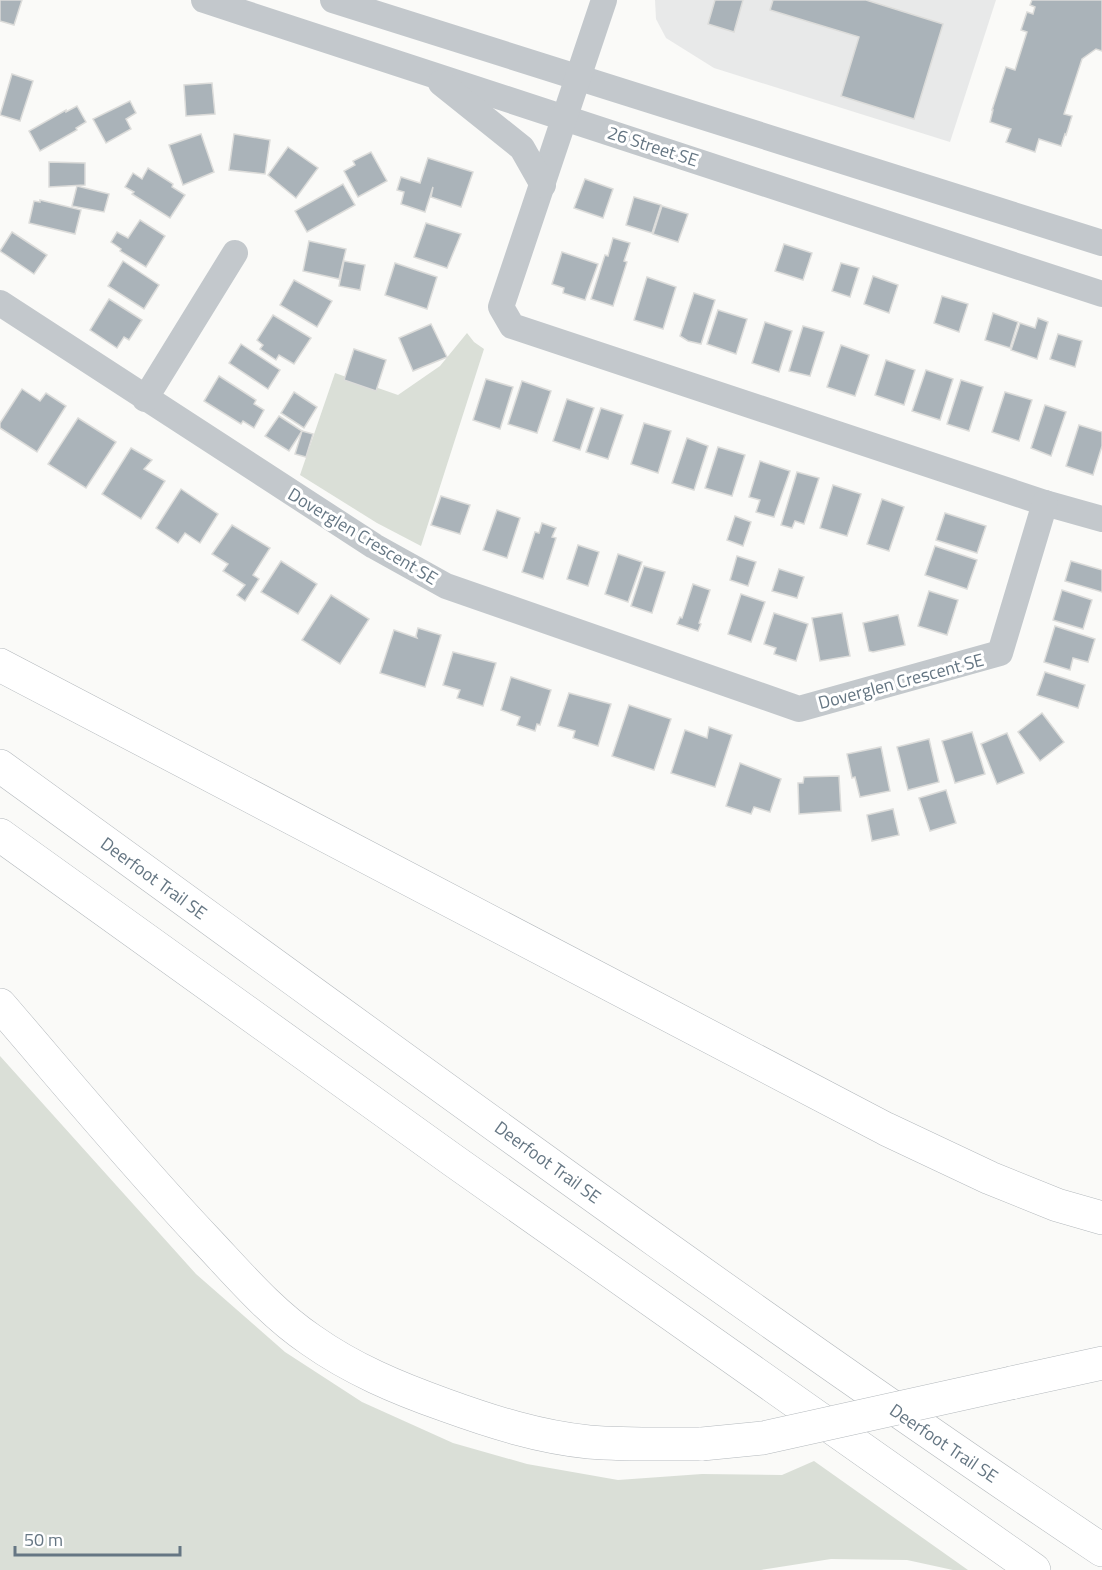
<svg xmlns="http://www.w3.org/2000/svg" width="1102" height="1570" font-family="'Titillium Web',sans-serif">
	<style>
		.built { fill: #e8e9e9 }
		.green { fill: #dadfd7 }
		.building { fill: #aab3b9; stroke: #dcdcda; stroke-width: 1.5 }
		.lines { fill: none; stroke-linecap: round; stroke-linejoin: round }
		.highway-casing { stroke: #b4b9bd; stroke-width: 34 }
		.minor { stroke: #c3c8cc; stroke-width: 26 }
		.highway { stroke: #fff; stroke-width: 33 }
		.highway-bridge-casing { stroke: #b4b9bd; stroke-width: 34; stroke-linecap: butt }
		.highway-bridge { stroke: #fff; stroke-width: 33 }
		.labels { text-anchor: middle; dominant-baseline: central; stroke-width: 6; stroke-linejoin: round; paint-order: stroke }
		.street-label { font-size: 18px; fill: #657683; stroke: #fff }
	</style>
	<rect width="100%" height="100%" fill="#fafaf8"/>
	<polygon class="built" points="655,0 996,0 950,142 714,68 666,38 656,19"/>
	<g class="green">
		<polygon points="467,333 474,342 484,349 421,546 377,523 300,475 335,373 398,395 440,366"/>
		<polygon points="0,1056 196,1274 285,1352 362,1402 453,1443 527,1464 618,1480 702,1474 782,1475 814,1461 968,1570 953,1570 907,1560 831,1559 761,1570 0,1570"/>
	</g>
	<g class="building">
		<polygon points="0,0 22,0 14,25 0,21"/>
		<polygon points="715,0 743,0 734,32 708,24"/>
		<polygon points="773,0 866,0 943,24 914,119 841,96 859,37 770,10"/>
		<polygon points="1032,0 1102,0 1102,51 1096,49 1082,59 1064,114 1072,116 1066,135 1065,134 1061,146 1039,139 1035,152 1006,142 1011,129 990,122 993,110 992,110 1006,67 1015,70 1027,32 1021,30 1027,12 1033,14 1035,7 1030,5"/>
		<polygon points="12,74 33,81 20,121 0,115"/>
		<polygon points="212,83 215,114 186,116 184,85"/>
		<polygon points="130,101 136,113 126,119 131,129 106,143 93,119"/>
		<polygon points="77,106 86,122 76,128 77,130 40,151 29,131 66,110 66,112"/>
		<polygon points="201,134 214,172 183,185 169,145"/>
		<polygon points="234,134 270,140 265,174 229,170"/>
		<polygon points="288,147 318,168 296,198 268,175"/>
		<polygon points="371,152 387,181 358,197 344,171 355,165 353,161"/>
		<polygon points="428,158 473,172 461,207 431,197 433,187 425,212 401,204 404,192 397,190 401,177 420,183"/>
		<polygon points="49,162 85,163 85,185 49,187"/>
		<polygon points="148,168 173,184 172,187 185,195 170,218 132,194 134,192 125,187 133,173 142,179"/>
		<polygon points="585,179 613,189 603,218 574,208"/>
		<polygon points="343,184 355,205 307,232 295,211"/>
		<polygon points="77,186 109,194 104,212 72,206"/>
		<polygon points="634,197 661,205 652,233 626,225"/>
		<polygon points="40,200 81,210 75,234 29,223 34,201 40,202"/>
		<polygon points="662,206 688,214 678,242 653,234"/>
		<polygon points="140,220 165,236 146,267 120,251 121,249 111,242 117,232 128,238"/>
		<polygon points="426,223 461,234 447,268 414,257"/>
		<polygon points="12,232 47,255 34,274 0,251"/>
		<polygon points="613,238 630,243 624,261 627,262 613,306 591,299 605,255 608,256"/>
		<polygon points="309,241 346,249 339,279 303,271"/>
		<polygon points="784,244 812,253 803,280 775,271"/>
		<polygon points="562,252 598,264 585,300 563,293 564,288 552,284"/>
		<polygon points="123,261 159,285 144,309 108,286"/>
		<polygon points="344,261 365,265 360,290 339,286"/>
		<polygon points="395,263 437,277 427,309 385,295"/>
		<polygon points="841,263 859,268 850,297 832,291"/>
		<polygon points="873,276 898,285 889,313 864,304"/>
		<polygon points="647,277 676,287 663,329 634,320"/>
		<polygon points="294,280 332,301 317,327 280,305"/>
		<polygon points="694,293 715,300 701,344 688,341 680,336"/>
		<polygon points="942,296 968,304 959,332 934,323"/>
		<polygon points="109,299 142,320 129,340 124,337 117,348 90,330"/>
		<polygon points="718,310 747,319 736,354 707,344"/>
		<polygon points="993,313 1018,322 1010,348 985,340"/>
		<polygon points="273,315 311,338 294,364 279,355 276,360 260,349 263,345 257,340"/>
		<polygon points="1038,318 1048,322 1037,359 1011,350 1020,323 1035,328"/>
		<polygon points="765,322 792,331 779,372 752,363"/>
		<polygon points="431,324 447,357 413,371 399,338"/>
		<polygon points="803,326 824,332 810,376 789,371"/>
		<polygon points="1058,334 1082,341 1075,367 1050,359"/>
		<polygon points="241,344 280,370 268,389 229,363"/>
		<polygon points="841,345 869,355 855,396 827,387"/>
		<polygon points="354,349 386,360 376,391 344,380"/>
		<polygon points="886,360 915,370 904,405 875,395"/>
		<polygon points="926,370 953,379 940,420 912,411"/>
		<polygon points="219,376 256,400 254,404 264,410 254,428 243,421 241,424 204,401"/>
		<polygon points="486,379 513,387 500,429 473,420"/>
		<polygon points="961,380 983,387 969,431 947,424"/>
		<polygon points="522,381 551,391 537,433 508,424"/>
		<polygon points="22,389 40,401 46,393 66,406 37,452 0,428 0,423"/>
		<polygon points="294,392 317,407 304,428 281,413"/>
		<polygon points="1005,392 1032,400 1019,441 992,432"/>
		<polygon points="567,399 594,408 580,450 553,441"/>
		<polygon points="1045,405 1066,412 1051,456 1031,448"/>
		<polygon points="601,408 623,415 608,459 586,452"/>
		<polygon points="279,416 302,431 289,451 265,436"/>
		<polygon points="78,418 116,442 86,488 48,464"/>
		<polygon points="644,423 671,431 658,473 631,464"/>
		<polygon points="1079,425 1102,432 1102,446 1093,475 1066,466"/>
		<polygon points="302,431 313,434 306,457 295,454"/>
		<polygon points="687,438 708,446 694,490 672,483"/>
		<polygon points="718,447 745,455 732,496 705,488"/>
		<polygon points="131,448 152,460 144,469 165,481 141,519 102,494"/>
		<polygon points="760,461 790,471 774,517 756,512 760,500 749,497"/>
		<polygon points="797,472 819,478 804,524 795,521 792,528 781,525"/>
		<polygon points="833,485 861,494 847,536 820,528"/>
		<polygon points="181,489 218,514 200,543 185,533 178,543 156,528"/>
		<polygon points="441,496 470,505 460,534 431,525"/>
		<polygon points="882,499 904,507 889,551 867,544"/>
		<polygon points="497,510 520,518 507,558 483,550"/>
		<polygon points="945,513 986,526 977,553 936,540"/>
		<polygon points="735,516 751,522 743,546 727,540"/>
		<polygon points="542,523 556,528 552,537 556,538 543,579 522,572 535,532 539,533"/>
		<polygon points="232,525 270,548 253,575 259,579 245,601 237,595 245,585 223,571 228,564 212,554"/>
		<polygon points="578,545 599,552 588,586 567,579"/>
		<polygon points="935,546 977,560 967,589 925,575"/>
		<polygon points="618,554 642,562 628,602 605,594"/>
		<polygon points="737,556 756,562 748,586 730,580"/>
		<polygon points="281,561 317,584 298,614 261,592"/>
		<polygon points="1071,561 1102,570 1102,592 1065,581"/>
		<polygon points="644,566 665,572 652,613 631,606"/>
		<polygon points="779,569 804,577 797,598 772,591"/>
		<polygon points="693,584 710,590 699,623 701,624 698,631 677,624 680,617 682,618"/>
		<polygon points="1062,590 1092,600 1083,629 1053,620"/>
		<polygon points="929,591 958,600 947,635 918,626"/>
		<polygon points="741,594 765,602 751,642 728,634"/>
		<polygon points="331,595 369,619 340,664 302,640"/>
		<polygon points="774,613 808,624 796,661 774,654 776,648 764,644"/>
		<polygon points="842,613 850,656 820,661 812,618"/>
		<polygon points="898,615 905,645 873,652 869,651 863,623"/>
		<polygon points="1055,626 1095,639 1088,662 1073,658 1070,670 1044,662"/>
		<polygon points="418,628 441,635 425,687 380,673 394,630 417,638 416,636"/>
		<polygon points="453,652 496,663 483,706 457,698 460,690 443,685"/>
		<polygon points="1045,672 1085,685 1078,708 1037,695"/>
		<polygon points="511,677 551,690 540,725 537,724 535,731 517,725 520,717 501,710"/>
		<polygon points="569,693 611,704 598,746 573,738 575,731 558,726"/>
		<polygon points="629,705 671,719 654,770 612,756"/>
		<polygon points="1042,713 1064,742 1040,761 1018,732"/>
		<polygon points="709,727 732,735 715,787 671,773 685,730 707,738"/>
		<polygon points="972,732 985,774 955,783 942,741"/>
		<polygon points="1007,733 1024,773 997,784 981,744"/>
		<polygon points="929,739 939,782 908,790 897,747"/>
		<polygon points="881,747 890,791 860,797 855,777 852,778 847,754"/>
		<polygon points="740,763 781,779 770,812 754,807 751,814 726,806"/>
		<polygon points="839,776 841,811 799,814 798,783 803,783 804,777"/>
		<polygon points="946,790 956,823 930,831 919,798"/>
		<polygon points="893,809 899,835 872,841 867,815"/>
	</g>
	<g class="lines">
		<g class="highway-casing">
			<g id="highway">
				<polyline points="0,665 886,1129 990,1178 1057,1205 1102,1218"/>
				<path d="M 0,766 C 365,1030 728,1299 1102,1550"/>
				<polyline points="0,835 454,1161 1034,1570"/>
				<path d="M 0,1005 C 68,1084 135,1165 206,1240 C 239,1275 271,1313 311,1340 C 352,1369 397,1388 445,1405 C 492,1422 539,1437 589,1442 C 627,1445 664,1444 702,1444"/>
				<polyline points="1011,1383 1102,1363"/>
			</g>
		</g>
		<g class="minor">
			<polyline points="204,0 1102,294"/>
			<polyline points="333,0 1102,243"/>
			<polyline points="604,0 501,307 512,326 1045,503 1102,519"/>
			<polyline points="441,83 522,148 543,185"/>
			<polyline points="0,303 374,546 446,586 799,709 1000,653 1045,503"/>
			<polyline points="145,399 235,253"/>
		</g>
		<use href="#highway" class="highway"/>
		<g class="highway-bridge-casing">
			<polyline id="highway-bridge" points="702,1444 763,1438 1011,1383"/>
		</g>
		<use href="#highway-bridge" class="highway-bridge"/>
	</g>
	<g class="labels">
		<g class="street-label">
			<text transform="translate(653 146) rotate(18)">26 Street SE</text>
			<text transform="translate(363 536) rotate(31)">Doverglen Crescent SE</text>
			<text transform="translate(901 681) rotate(-15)">Doverglen Crescent SE</text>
			<text transform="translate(154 878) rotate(36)">Deerfoot Trail SE</text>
			<text transform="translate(548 1162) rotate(36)">Deerfoot Trail SE</text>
			<text transform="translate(944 1443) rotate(34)">Deerfoot Trail SE</text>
		</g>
	</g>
	<path d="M15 1546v9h165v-9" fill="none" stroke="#657683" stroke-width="3"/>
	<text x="24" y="1546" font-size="18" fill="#657683" stroke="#ffffff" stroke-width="4.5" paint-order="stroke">50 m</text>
</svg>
